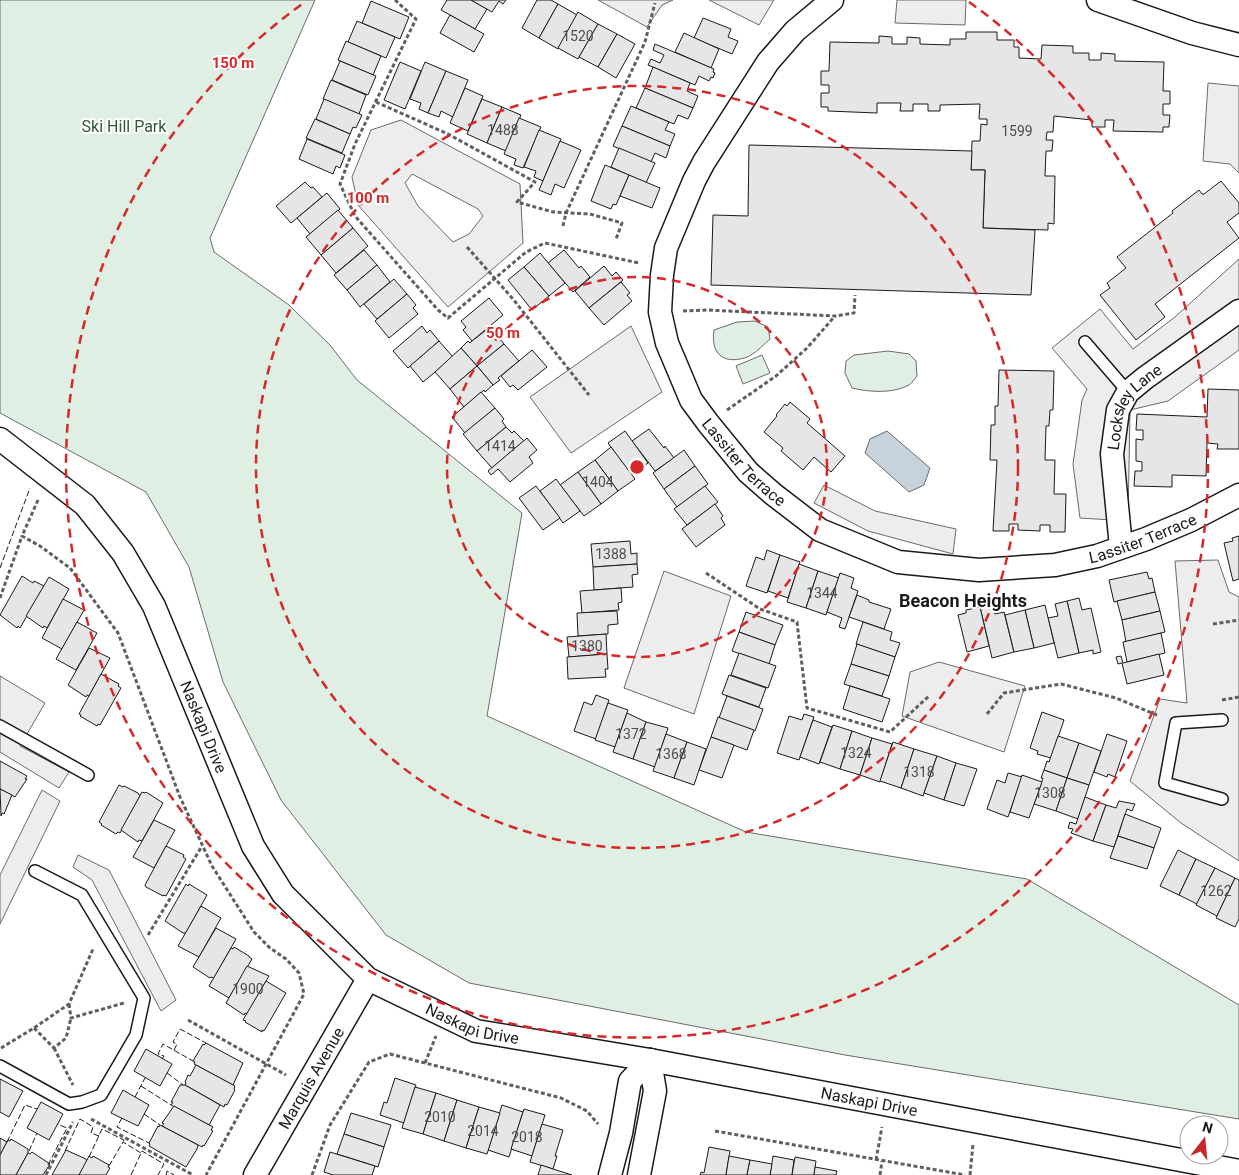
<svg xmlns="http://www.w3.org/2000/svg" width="1239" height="1175" font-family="Roboto,sans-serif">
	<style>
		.green { fill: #e0efe3; stroke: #6a6a6a }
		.parking { fill: #ededed; stroke: #6a6a6a; fill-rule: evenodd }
		.water { fill: #c6d2dc; stroke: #6a6a6a }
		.building { fill: #e6e6e6; stroke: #1a1a1a }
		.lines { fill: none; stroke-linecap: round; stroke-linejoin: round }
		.lane-casing { stroke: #1a1a1a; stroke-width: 14 }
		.street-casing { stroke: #1a1a1a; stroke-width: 25 }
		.path { stroke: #5f5f5f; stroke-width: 3; stroke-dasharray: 4 2.5; stroke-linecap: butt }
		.lane { stroke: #fff; stroke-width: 11 }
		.street { stroke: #fff; stroke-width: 22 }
		.fence { stroke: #1a1a1a; stroke-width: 1; stroke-dasharray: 6 2.5; stroke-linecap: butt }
		.ring { fill: none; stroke: #d62828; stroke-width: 2.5; stroke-dasharray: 9 6 }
		.labels { text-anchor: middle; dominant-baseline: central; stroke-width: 4; stroke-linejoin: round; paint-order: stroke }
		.number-label { font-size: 14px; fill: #4d4d4d }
		.park-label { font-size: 16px; fill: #2b5a34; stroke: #fff }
		.street-label { font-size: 16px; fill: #1a1a1a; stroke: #fff }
		.neighbourhood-label { font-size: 18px; font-weight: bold; fill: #1a1a1a; stroke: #fff }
		.centre { fill: #d62828; stroke: #fff; stroke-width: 2.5 }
		.ring-label { font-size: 15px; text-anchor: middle; font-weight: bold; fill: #d62828; stroke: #fff; stroke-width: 4; stroke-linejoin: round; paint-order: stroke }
	</style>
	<rect width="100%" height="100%" fill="#fff"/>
	<g class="green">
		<polygon points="0,0 315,0 210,238 214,252 289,305 330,345 357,380 522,513 487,716 746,832 1027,879 1239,1005 1239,1119 845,1055 469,983 386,935 281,800 223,682 189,567 146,492 0,413"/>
		<path d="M 755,321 L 768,327 L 770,339 C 764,344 758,351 751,355 C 748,357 744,358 740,359 C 719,363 711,349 714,330 L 737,322 Z"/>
		<path d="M 888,351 L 909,354 L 916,361 L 917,376 C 915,378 912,383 909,385 C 892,394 869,392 852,388 L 845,373 L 846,361 L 854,355 Z"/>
		<polygon points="762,355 770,373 743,384 736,366"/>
	</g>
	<g class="parking">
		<polygon points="598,0 673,0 662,5 647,27"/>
		<polygon points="709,0 774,0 759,25"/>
		<polygon points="897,0 966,0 965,25 895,23"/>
		<polygon points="1208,83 1239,86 1239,173 1230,164 1203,161"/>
		<path d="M 401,120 L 520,184 L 523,243 L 448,307 L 358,205 L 352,177 L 371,130 ZM 412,174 L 478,209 L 483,216 L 469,234 L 453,242 L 418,206 L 405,183 Z"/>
		<polygon points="1239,259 1239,350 1168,401 1130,410 1128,521 1080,518 1073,464 1082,400 1087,389 1052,348 1100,309 1133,349 1175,317"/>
		<polygon points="631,326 662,392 571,453 530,397"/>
		<polygon points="824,485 875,511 956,529 953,554 868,531 814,503"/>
		<polygon points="1218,560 1229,592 1239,597 1239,861 1181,823 1130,781 1160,699 1187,703 1175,561"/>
		<polygon points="664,571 731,596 694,714 624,688"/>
		<polygon points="939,662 1025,686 1004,752 902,716 910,672"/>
		<polygon points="0,676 45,703 20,746 69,772 59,788 0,752"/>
		<polygon points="42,790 60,801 0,924 0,875"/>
		<polygon points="78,855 109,870 176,1000 161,1011 92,880 73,867"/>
	</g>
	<polygon class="water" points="887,431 930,468 924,485 909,492 865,453 870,439"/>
	<g class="building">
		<polygon points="447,0 471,0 487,9 475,29 441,10"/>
		<polygon points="471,0 506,0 503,4 499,1 492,12"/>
		<polygon points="537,0 551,0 558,4 539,38 522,28"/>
		<polygon points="371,1 409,17 400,39 362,23"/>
		<polygon points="558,4 577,15 558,49 539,38"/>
		<polygon points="578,12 598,24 578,59 558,48"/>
		<polygon points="450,15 484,34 474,52 440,33"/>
		<polygon points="703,18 731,29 728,37 738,41 732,54 694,38"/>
		<polygon points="357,21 395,37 386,58 348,42"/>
		<polygon points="598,24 617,34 598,67 579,57"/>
		<polygon points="966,32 997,32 997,40 1014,40 1014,47 1019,47 1019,58 1041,59 1042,45 1073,46 1073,53 1089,53 1089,60 1101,60 1101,53 1115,54 1115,61 1164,62 1163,91 1170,91 1170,104 1163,104 1163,115 1170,115 1169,127 1163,127 1163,132 1113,131 1114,120 1105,120 1105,127 1092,127 1092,120 1054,116 1053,132 1047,132 1046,140 1053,140 1052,151 1046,151 1045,176 1055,176 1054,224 1048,223 1048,230 983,228 985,170 971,170 972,141 980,141 981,124 987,125 987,119 979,119 980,104 940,105 940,111 928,111 928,104 913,104 913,111 900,111 901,103 877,103 877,113 828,111 828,107 821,107 821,93 829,93 829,85 821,85 821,71 829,71 830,42 879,43 879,36 892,37 892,44 907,44 907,37 920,38 920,44 950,45 950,39 966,39"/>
		<polygon points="684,33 719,49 711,68 675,52"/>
		<polygon points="617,34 635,44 616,78 598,67"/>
		<polygon points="346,41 381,56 373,75 338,60"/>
		<polygon points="655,44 714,69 713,72 715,73 713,78 711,77 709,81 699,76 695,85 648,65 651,59 660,63 664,55 653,50"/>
		<polygon points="340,61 376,76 368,95 332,80"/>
		<polygon points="400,62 421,71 405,109 384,100"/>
		<polygon points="425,62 446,71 428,113 419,109 421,103 410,99"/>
		<polygon points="653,67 690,83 687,91 698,96 693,108 645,88"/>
		<polygon points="446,71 468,80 453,117 441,111 439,117 428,113"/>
		<polygon points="331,80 366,95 359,114 323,99"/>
		<polygon points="465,88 483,96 468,131 450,123"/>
		<polygon points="645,88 693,108 688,119 678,115 674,124 636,108"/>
		<polygon points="324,99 362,115 356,128 353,127 350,134 316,119"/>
		<polygon points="482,99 502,107 487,143 467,134"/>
		<polygon points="631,106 669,122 665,130 675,134 670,146 622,126"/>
		<polygon points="502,107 521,115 506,151 487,143"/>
		<polygon points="519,118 541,127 523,168 514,165 516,159 504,154"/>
		<polygon points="315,119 350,134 342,153 306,138"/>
		<polygon points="622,126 670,146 666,158 655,153 651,162 613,146"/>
		<polygon points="539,130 561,139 543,181 534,177 536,171 524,167"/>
		<polygon points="307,139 345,155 340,168 336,166 333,174 299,159"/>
		<polygon points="560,141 581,150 564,188 555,184 551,195 539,190"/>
		<polygon points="749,145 972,151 971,170 985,170 983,228 1035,230 1031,295 711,285 713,215 748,216"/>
		<polygon points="619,148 655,163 646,183 611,167"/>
		<polygon points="605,165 629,175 616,205 613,204 611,209 591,201"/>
		<polygon points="629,175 660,188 652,208 620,196"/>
		<polygon points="1221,181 1239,203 1239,213 1227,222 1239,238 1155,304 1165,317 1136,340 1100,295 1110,288 1107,283 1126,268 1117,257 1173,213 1172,211 1199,190 1202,194 1204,194"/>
		<polygon points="305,182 311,188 313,187 322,197 291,223 276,206"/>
		<polygon points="327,193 340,209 310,234 297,218"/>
		<polygon points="338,210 353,228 321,255 306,237"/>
		<polygon points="353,228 368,246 336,273 321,255"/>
		<polygon points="364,250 377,265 347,290 334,275"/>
		<polygon points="564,250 579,268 581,266 590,277 573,292 548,263"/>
		<polygon points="540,253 565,283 549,296 524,267"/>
		<polygon points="377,265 390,282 360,307 347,290"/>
		<polygon points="604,266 612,276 616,272 623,280 589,308 575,291"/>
		<polygon points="524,267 549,296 532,310 508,280"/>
		<polygon points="394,279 407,294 377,319 364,304"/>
		<polygon points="621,282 630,293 627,295 632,301 604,325 589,308"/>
		<polygon points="407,294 416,305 413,308 418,314 389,338 375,321"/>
		<polygon points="489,298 503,315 472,341 463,330 466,327 461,321"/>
		<polygon points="422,326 427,333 430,330 439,341 408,368 393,351"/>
		<polygon points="490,327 504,344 477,366 461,348 468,341 470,343 472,341"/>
		<polygon points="439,341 453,357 423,382 410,366"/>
		<polygon points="504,344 519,361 498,378 500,380 493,385 477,366"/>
		<polygon points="461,348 477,366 450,389 435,372"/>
		<polygon points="532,350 547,367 518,390 513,385 510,387 501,376"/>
		<polygon points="477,366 493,385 485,392 484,390 464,407 450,389"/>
		<polygon points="999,370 1054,371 1053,410 1050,410 1049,426 1046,426 1045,460 1055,460 1054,494 1066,494 1065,532 1050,532 1050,525 1040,525 1040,531 1018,530 1018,524 1009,524 1009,531 993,531 997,460 990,460 991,425 995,425 995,406 998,406"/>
		<polygon points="1208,389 1239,390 1239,449 1217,449 1218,444 1207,443 1206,476 1172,475 1172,487 1134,486 1135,471 1142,471 1142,462 1136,461 1136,439 1143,440 1143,430 1136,430 1137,414 1207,417"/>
		<polygon points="481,392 495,408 465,433 452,417"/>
		<polygon points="790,402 810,419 807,423 845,456 831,472 814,457 803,470 781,451 783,448 764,432 777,416 776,415 785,404 787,406"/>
		<polygon points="495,408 504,419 502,421 506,427 477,451 463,434"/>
		<polygon points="506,427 512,433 514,431 524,441 492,468 477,451"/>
		<polygon points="649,429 664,448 665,446 674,458 655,471 632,441"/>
		<polygon points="625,431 648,463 631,475 608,443"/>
		<polygon points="527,438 537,450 529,457 533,463 510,482 498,469 491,475 488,471"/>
		<polygon points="611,447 635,479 618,491 595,460"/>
		<polygon points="684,450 695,466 664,489 653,473"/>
		<polygon points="595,460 618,491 601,504 578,472"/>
		<polygon points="695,466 708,484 677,507 664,489"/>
		<polygon points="578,472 601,504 584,516 560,485"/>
		<polygon points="556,479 580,511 563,523 540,491"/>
		<polygon points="536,486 560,518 543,530 519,498"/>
		<polygon points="705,486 718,502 687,525 674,509"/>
		<polygon points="715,504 723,516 721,518 725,525 696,547 682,529"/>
		<polygon points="1239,536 1239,579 1233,581 1224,543 1233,541 1232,538"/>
		<polygon points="630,541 631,554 637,553 637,564 593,567 591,544"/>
		<polygon points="767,550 780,555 767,593 746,586 756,557 764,560"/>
		<polygon points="780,555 800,562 788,598 768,591"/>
		<polygon points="637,564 638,574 632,575 633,587 594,590 593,567"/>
		<polygon points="799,564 818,571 806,608 787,602"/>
		<polygon points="818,571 839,578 826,615 806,608"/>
		<polygon points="1147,572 1149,579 1152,578 1155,592 1114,602 1109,580"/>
		<polygon points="840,573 854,578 851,588 858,591 845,629 839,627 842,618 827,612"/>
		<polygon points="22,576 33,583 34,581 44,586 20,628 18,626 17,628 0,615"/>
		<polygon points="49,577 69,589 47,628 44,626 43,628 26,616"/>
		<polygon points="621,588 622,602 618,603 619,610 582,613 580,591"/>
		<polygon points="1155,592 1160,611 1122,620 1117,601"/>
		<polygon points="857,595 869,600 869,602 891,609 884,629 849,617"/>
		<polygon points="1079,598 1082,610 1091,608 1101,652 1093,654 1093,650 1079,653 1067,601"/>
		<polygon points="63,599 84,610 62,649 42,638"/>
		<polygon points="1067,601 1079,653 1058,658 1048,618 1058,616 1055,604"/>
		<polygon points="992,604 995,614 1004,612 1014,652 992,658 980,607"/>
		<polygon points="1045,605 1054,643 1034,648 1025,610"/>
		<polygon points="980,607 989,646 967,652 958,615 966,613 966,610"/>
		<polygon points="1025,610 1034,648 1014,652 1005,615"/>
		<polygon points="617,611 618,624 608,625 608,634 578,636 577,613"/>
		<polygon points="1160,611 1165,632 1126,642 1122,620"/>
		<polygon points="746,612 783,625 775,645 739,632"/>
		<polygon points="77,622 97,633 76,670 56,659"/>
		<polygon points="863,622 892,632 890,640 900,643 895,657 856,644"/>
		<polygon points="739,632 775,645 769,664 732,651"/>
		<polygon points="1161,633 1165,653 1127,662 1123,642"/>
		<polygon points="606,634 607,654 569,657 567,637"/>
		<polygon points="857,644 895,657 889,676 851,664"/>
		<polygon points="89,648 110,658 89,696 87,695 86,697 68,685"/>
		<polygon points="739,653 776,666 768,688 731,675"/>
		<polygon points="607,654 608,669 605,669 606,677 568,679 567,657"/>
		<polygon points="1159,654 1164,675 1127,684 1122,663 1118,664 1116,657 1121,656 1123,663"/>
		<polygon points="851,664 889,676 882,696 844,684"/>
		<polygon points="101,674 119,684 118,686 121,688 100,725 98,724 97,726 80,716 81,715 79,714"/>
		<polygon points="729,675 766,688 759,707 722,694"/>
		<polygon points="850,686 890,699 882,722 843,709"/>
		<polygon points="596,695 609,700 596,739 574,731 584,702 592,705"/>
		<polygon points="727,696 763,709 755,731 719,718"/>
		<polygon points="608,703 628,710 615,747 595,740"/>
		<polygon points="1042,712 1064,720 1051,758 1037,754 1038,751 1030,748"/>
		<polygon points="627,713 646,722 633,759 613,752"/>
		<polygon points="804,714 814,717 799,760 777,753 789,716 802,720"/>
		<polygon points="718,717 754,730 747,750 711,737"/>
		<polygon points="813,720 832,727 819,764 800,757"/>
		<polygon points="646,722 668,728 655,767 633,759"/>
		<polygon points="833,725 852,731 840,769 820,762"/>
		<polygon points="852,731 872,738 860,775 840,769"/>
		<polygon points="666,734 687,742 674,778 653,771"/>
		<polygon points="1107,734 1127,741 1115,777 1108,774 1107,777 1094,772"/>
		<polygon points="1058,736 1079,743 1067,778 1044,770 1047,761 1049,762"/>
		<polygon points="711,737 734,745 722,778 699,770"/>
		<polygon points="872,738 892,744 880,782 860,775"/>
		<polygon points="687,742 706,749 694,785 674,778"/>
		<polygon points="893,742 914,749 901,788 880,781"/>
		<polygon points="1079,743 1101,751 1089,785 1067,778"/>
		<polygon points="914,749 937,756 923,796 901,788"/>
		<polygon points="937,756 956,763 944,800 924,793"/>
		<polygon points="0,761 27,776 25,779 27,779 15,797 0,789"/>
		<polygon points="956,763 977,769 964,806 944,800"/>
		<polygon points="1044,770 1067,778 1056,811 1034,804 1043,778 1041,778"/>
		<polygon points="1008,773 1022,777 1008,817 987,809 997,780 1005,783"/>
		<polygon points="1022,775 1042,782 1029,818 1010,812"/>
		<polygon points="1067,778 1089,785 1078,819 1056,811"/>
		<polygon points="119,785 123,787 124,786 138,793 140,796 120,833 118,832 116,834 101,825 102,824 99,822"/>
		<polygon points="0,789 12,795 4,814 2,813 1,816"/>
		<polygon points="142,792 145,793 146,792 163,803 142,841 139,840 138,842 121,830"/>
		<polygon points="1085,797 1106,805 1093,841 1071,833 1073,829 1068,828 1070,822 1076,824"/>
		<polygon points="1119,801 1135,804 1132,811 1127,809 1114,847 1093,841 1106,805 1116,808"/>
		<polygon points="1125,814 1161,828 1154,848 1118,836"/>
		<polygon points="154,820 175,830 154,868 133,857"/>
		<polygon points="1118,836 1154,848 1147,869 1110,858"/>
		<polygon points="166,846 184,855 183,857 186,859 166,896 163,895 163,896 146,887 145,885"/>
		<polygon points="1178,850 1196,859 1179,895 1160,886"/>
		<polygon points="1196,859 1215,868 1197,904 1179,895"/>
		<polygon points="1215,868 1235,878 1217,916 1196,905"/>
		<polygon points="1235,878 1239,880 1239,919 1235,927 1216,918"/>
		<polygon points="186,884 188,886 189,884 207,895 186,933 183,933 165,921"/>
		<polygon points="201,906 221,918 199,957 178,946"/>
		<polygon points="216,928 236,939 214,978 211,977 210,978 193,967"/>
		<polygon points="234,947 249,956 249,957 252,959 229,998 209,986 231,948 233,949"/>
		<polygon points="247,966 269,976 247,1014 245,1013 244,1015 226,1003"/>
		<polygon points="266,981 286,993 264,1031 262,1030 262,1032 245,1022 246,1021 243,1020"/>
		<polygon points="206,1043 243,1063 233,1085 194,1064 195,1062 193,1061 203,1044 204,1045"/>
		<polygon points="146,1049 172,1064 160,1086 134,1071"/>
		<polygon points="196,1065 235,1086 234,1089 235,1090 227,1105 225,1104 224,1107 185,1085 186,1083 185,1082 188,1075 190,1076"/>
		<polygon points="395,1078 416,1085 404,1123 380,1115 384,1102 387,1103"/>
		<polygon points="0,1079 23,1091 9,1117 0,1112"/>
		<polygon points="180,1085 185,1085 220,1105 209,1125 171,1105 173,1102 171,1102"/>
		<polygon points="415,1087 436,1093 423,1134 402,1128"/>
		<polygon points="123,1090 149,1105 138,1126 111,1113"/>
		<polygon points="436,1093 457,1100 444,1141 423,1134"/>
		<polygon points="457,1100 479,1107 466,1148 444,1141"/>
		<polygon points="41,1102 63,1114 49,1140 27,1128"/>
		<polygon points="502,1105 523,1112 509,1157 488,1150"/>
		<polygon points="174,1106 213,1127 211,1130 213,1131 204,1146 203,1145 202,1147 162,1126 164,1124 162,1123"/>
		<polygon points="479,1107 500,1113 487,1154 466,1148"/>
		<polygon points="524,1109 545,1115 532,1156 511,1149"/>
		<polygon points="351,1113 391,1125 384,1147 344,1134"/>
		<polygon points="542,1124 563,1130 555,1156 557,1156 553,1169 530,1162"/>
		<polygon points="160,1125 198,1145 197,1149 186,1167 149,1146 150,1144 149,1143 158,1126 159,1127"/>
		<polygon points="344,1134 384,1147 378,1167 337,1154"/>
		<polygon points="0,1138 7,1142 0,1155"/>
		<polygon points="11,1139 28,1149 28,1153 16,1175 0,1175 0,1155 8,1140 10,1141"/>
		<polygon points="709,1147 730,1151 726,1175 700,1175 701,1172 704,1173"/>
		<polygon points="66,1150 86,1159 87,1162 79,1175 52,1175"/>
		<polygon points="32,1152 50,1164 43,1175 16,1175 28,1153 30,1154"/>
		<polygon points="330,1152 375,1166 372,1175 333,1175 324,1172"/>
		<polygon points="89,1156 92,1158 93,1156 109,1165 108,1167 110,1168 106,1175 79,1175"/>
		<polygon points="729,1156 750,1160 747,1175 726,1175"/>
		<polygon points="773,1156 794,1160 792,1175 770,1175"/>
		<polygon points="795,1157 816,1161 814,1175 792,1175"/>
		<polygon points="750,1160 772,1164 770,1175 747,1175"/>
		<polygon points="541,1165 553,1169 572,1175 538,1175"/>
		<polygon points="815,1167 837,1171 836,1175 814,1175"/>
	</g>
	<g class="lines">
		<g class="lane-casing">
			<g id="lane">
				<polyline points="1085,342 1128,392"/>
				<polyline points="1222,720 1176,723 1165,783 1222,799"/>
				<polyline points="0,726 88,775"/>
				<polyline points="0,1066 69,1104 82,1102 101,1095 136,1035 144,998 82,895 35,871"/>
			</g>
		</g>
		<g class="street-casing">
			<g id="street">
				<path id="s1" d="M 832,0 L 795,31 L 768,62 L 704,162 L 694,181 L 666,248 L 662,275 L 660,312 L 667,343 L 691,400 L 708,423 L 748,472 L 773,494 L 820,530 L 898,562 L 979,570 L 1055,565 L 1097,556 L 1146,539 L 1191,520 L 1239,495"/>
				<polyline points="1098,0 1192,33 1239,45"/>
				<path id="s2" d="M 0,439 L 85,505 L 123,553 L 154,606 L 253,846 L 283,894 L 368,979 L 476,1031 L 650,1060 L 1239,1171"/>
				<path id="s3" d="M 1121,547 L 1112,454 L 1118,410 L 1128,392 L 1145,378 L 1239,311"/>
				<path id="s4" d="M 255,1175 L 368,979"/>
				<polyline points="610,1175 621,1133 630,1081 650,1060"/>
				<polyline points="639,1175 655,1091 650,1060"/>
			</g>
		</g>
		<g class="path">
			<polyline points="395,0 416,19 355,144 340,184 355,216 438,310 448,318 526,252 545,243 639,263"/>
			<polyline points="376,102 448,134 535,182 517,202 553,212 590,214 622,223 616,239"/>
			<polyline points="563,226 566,213 645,42 655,3"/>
			<polyline points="467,247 513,299 589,395"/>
			<polyline points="683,311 707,310 835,316 854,313 855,295"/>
			<polyline points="727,410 776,376 807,348 835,316"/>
			<polyline points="38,500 22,536 40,546 70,568 118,633 180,797 212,866 254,932 270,948 286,959 299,973 304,994 206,1175"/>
			<polyline points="706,573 760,609 797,622 807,708 890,732 929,696"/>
			<polyline points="0,598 22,536"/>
			<polyline points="1213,624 1239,620"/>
			<polyline points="1222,700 1239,697"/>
			<polyline points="987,714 1004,693 1061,684 1116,698 1159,716"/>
			<polyline points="148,935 202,846"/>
			<polyline points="69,1004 71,1018 124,1003"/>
			<polyline points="188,1020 286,1075"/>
			<polyline points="34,1028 54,1048 66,1038 71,1018"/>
			<polyline points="1,1048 34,1028 69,1004 93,949"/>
			<polyline points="54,1048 73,1085"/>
			<polyline points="425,1063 436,1036"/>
			<polyline points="91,1119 193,1175"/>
			<polyline points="715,1131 965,1175"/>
			<polyline points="876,1160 882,1127"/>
			<polyline points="46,1175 73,1122"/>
			<polyline points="312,1175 330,1125 369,1062 390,1054 561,1098 587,1111 598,1124"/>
			<polyline points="880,1175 882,1161"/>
			<polyline points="970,1175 973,1144"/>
		</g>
		<use href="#lane" class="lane"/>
		<use href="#street" class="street"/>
		<g class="fence">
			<polyline points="0,568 30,488"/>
			<polyline points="174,1050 177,1044 173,1042 180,1029 206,1043"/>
			<polyline points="162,1059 164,1056 158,1054 163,1044 193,1061"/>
			<polyline points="167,1073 183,1085"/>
			<polyline points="141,1086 171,1105"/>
			<polyline points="135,1097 145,1078"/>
			<polyline points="144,1114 160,1125"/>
			<polyline points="122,1118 117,1127 149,1143"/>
			<polyline points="7,1142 25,1105 37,1109"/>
			<polyline points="29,1151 37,1133"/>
			<polyline points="65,1151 80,1119 93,1127 91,1133 99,1136"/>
			<polyline points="89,1157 102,1129 124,1140 123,1142"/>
			<polyline points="48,1165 67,1128 57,1124"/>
			<polyline points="109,1166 123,1142 141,1153"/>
			<polyline points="131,1175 142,1151 164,1164 158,1175"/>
			<polyline points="166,1175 167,1171 174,1175"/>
		</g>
	</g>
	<g class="ring">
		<circle cx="637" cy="467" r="190"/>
		<circle cx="637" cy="467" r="381"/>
		<path d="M969 2A571 571 0 1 1 305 2"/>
	</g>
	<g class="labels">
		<g class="number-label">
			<text x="578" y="36">1520</text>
			<text x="503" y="130">1488</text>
			<text x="1017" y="131">1599</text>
			<text x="500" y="446">1414</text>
			<text x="598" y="482">1404</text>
			<text x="611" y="554">1388</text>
			<text x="822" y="593">1344</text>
			<text x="587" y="646">1380</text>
			<text x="631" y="734">1372</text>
			<text x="856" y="753">1324</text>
			<text x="671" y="754">1368</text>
			<text x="919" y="772">1318</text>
			<text x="1050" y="793">1308</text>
			<text x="1216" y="891">1262</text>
			<text x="248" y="989">1900</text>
			<text x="440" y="1117">2010</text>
			<text x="483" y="1131">2014</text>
			<text x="527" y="1137">2018</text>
		</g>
		<g class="park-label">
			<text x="124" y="126">Ski Hill Park</text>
		</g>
		<g class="street-label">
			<text stroke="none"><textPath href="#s3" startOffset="148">Locksley Lane</textPath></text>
			<text stroke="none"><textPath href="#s1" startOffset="542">Lassiter Terrace</textPath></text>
			<text stroke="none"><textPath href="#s1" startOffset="978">Lassiter Terrace</textPath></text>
			<text stroke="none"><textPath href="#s2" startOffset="361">Naskapi Drive</textPath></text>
			<text stroke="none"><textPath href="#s2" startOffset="781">Naskapi Drive</textPath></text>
			<text stroke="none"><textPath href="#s4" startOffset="112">Marquis Avenue</textPath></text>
			<text stroke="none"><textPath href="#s2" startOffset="1186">Naskapi Drive</textPath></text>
		</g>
		<g class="neighbourhood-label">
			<text x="963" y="600">Beacon Heights</text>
		</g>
	</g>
	<circle cx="637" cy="467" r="8" class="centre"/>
	<g class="ring-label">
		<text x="233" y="68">150 m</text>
		<text x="368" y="203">100 m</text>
		<text x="503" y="338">50 m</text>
	</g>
	<g transform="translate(1204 1140) rotate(16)"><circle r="24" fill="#ffffff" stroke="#a3a3a3"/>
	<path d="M0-4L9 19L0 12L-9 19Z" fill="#c62828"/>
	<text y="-8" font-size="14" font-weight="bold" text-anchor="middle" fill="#1a1a1a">N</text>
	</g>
</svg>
